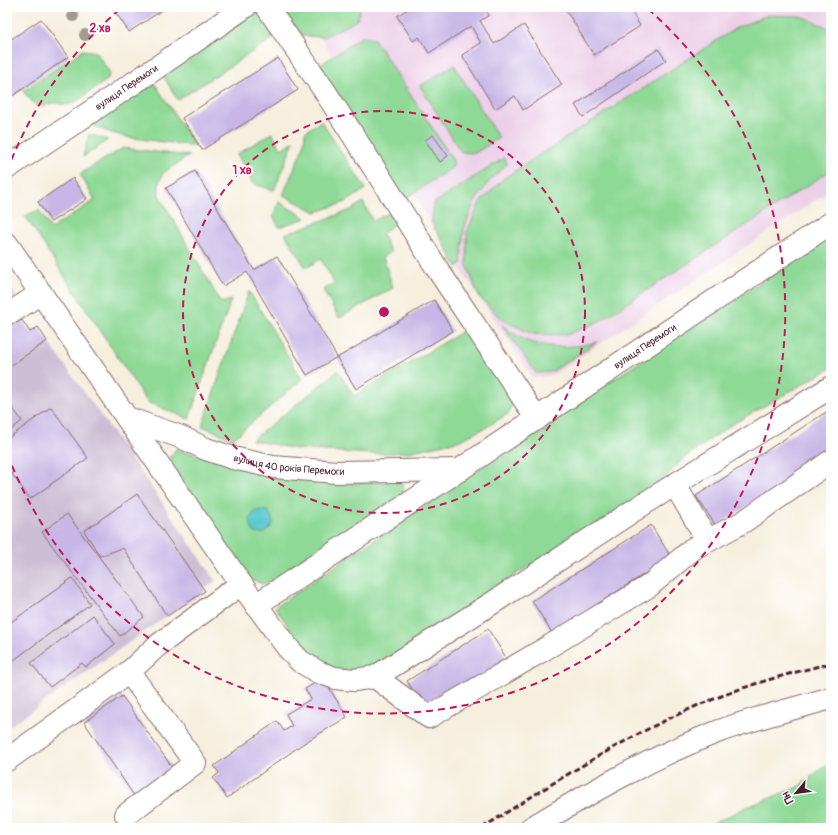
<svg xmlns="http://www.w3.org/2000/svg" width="838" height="835" font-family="Pangolin,sans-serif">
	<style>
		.built { fill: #edd0e8 }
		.industrial { fill: #ccbed4 }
		.green { fill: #8ed996; stroke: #6c7c60 }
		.water { fill: #5cc9cf; stroke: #53747d }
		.building { fill: #c8b7e6 }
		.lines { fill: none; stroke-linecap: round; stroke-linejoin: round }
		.minor-casing { stroke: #86686a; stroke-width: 24 }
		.minor { stroke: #fff; stroke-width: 22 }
		.rail { stroke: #4a1f2b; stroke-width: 3; stroke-dasharray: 6 3; stroke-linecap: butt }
		.tree { fill: #a29b8d }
		.ring { fill: none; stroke: #c2185b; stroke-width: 2; stroke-dasharray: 7 5 }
		.labels { text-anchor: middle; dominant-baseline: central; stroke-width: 4; stroke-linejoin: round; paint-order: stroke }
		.street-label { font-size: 10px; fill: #4a1f2b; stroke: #fff }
		.centre { fill: #c2185b; stroke: #fff; stroke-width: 2 }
		.ring-label { font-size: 12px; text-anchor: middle; font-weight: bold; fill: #c2185b; stroke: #fff; stroke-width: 4; stroke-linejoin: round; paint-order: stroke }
	</style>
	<rect width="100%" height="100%" fill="#fff"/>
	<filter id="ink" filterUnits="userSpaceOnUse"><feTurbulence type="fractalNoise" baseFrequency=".025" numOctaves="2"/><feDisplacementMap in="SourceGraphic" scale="8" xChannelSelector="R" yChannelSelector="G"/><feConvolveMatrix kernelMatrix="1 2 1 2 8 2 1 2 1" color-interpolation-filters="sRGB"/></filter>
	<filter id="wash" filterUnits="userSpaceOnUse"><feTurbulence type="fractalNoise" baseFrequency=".012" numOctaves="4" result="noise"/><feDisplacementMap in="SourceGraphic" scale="16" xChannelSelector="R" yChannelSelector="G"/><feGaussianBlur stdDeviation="0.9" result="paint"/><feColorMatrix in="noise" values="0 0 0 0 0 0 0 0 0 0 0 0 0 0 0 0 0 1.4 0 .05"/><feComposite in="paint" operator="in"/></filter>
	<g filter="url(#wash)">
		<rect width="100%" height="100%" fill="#f6efde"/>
		<polygon class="built" points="303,7 831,7 831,190 553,375 533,378 430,223 407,183"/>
		<polygon class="industrial" points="7,281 16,295 13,318 16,323 22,320 30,332 38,327 138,468 216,581 203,589 205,591 167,616 7,728"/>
		<g class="green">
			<polygon points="276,7 359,7 360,9 358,19 348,25 323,37 305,36 292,30"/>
			<polygon points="253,12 261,15 275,37 178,100 162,74"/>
			<polygon points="768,15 801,16 831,29 831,170 598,322 566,335 533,334 504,321 479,297 467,265 467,232 480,202 504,178 736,28"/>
			<polygon points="364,35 374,39 453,160 453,167 403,200 320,65"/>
			<polygon points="83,50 96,52 110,73 107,80 74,103 67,105 54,103 37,107 23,91"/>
			<polygon points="454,65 499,138 475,153 461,152 420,86"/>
			<polygon points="155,84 195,146 126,137 106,131 88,123"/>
			<polygon points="321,121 366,189 346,202 316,212 283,195 304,145 305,132"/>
			<polygon points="272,133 281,149 294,141 274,190 253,184 237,154"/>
			<polygon points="89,134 108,140 83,157"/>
			<polygon points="123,148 189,156 163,173 159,182 159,195 221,303 231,300 189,419 147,402 25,216 39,210 51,229 95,200 80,174"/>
			<polygon points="504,158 507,164 490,180 473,205 464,229 461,264 457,267 432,223 434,203"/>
			<polygon points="279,202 306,218 279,227 273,216"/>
			<polygon points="363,202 373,221 389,213 395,223 382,234 391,252 383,257 393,288 339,318 323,290 334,283 321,259 306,268 285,234 351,210"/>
			<polygon points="831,236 831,368 729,426 686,457 652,490 513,576 389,659 362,669 337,671 312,660 275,607 556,417"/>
			<polygon points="249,291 302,379 233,439 202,426"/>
			<path d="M 502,325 C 509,330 517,337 525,340 C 546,349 575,348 597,342 L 551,372 L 536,373 Z"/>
			<polygon points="467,328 512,401 509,413 487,427 458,441 408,452 372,454 295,449 252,440 338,371 354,396 455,336"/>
			<polygon points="176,449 278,477 301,481 339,484 394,481 404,485 403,494 276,580 262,584 245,576 171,465 170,457"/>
			<polygon points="831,761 831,828 703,828 747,807 798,787"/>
		</g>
		<path class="water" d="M 261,510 L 268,511 L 271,516 L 273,524 C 267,532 265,535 255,533 L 252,529 L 250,520 L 254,512 Z"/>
		<g id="blocks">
			<g class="building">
				<polygon points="112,7 167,7 129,32"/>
				<polygon points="411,7 483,7 489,15 480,21 494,44 524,25 562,85 523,110 515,96 495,109 462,55 481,43 471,26 429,53 419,37 413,41 397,16"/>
				<polygon points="564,7 629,7 640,26 594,55"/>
				<polygon points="41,19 68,57 7,100 7,42"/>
				<polygon points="658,49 666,60 583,117 575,105"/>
				<polygon points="278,58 298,90 202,150 182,118"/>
				<polygon points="433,135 448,156 440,162 425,140"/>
				<polygon points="195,171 254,270 277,256 337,357 307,375 247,272 223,286 166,188"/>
				<polygon points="73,178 87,199 51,222 38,202"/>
				<polygon points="434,300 453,331 356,389 337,358"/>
				<polygon points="13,318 16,323 22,320 30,332 38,327 47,341 7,368 7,322"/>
				<polygon points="7,400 22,421 7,433"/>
				<polygon points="51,407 88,458 30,499 7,467 7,439"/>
				<polygon points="831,409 831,452 716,526 696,496"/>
				<polygon points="137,494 205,591 167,616 123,548 100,556 84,531"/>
				<polygon points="67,514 144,617 120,636 42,532"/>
				<polygon points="651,525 671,557 552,633 532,601"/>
				<polygon points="72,578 90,604 7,665 7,625"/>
				<polygon points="93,615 115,644 86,667 82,663 50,687 31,663"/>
				<polygon points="488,629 507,659 426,710 407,681"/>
				<polygon points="323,678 347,717 304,743 227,798 213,778 219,773 214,766 277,721 284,731 292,726 286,714 311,699 305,689"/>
				<polygon points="122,696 174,770 135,797 84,722"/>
			</g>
		</g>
	</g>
	<g filter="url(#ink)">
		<use href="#blocks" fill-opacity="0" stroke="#86686a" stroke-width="1"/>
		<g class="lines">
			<g class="minor-casing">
				<g id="minor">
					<polyline points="267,7 324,90 383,182 438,270 537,419"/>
					<path id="s1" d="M 7,168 L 153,70 L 245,7"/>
					<polyline points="7,244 241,584 287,647 300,661 318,672 335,678 354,680 375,677 497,600 642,505 831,387"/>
					<polyline points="12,312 41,293"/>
					<path id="s2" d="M 127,418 L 181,437 L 206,449 L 233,458 L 273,467 L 336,472 L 459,470"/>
					<polyline points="675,485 708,541"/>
					<path id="s3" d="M 256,605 L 831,223"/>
					<polyline points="375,677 429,717 560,640 649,586 694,548 743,522 831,461"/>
					<polyline points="7,760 129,672 157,646 241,584"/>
					<polyline points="126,815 195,763 129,672"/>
					<path d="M 531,828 C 591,792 652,757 717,732 C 754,718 793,709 831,698"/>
				</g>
			</g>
			<use href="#minor" class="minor"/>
			<path class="rail" d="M 482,828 C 553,783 624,737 701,704 C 717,698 733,691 749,686 C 776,677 804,670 831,663"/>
		</g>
		<g class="tree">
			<circle cx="73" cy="16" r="6"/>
			<circle cx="85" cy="35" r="6"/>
		</g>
	</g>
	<g class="ring">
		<circle cx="384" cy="312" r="201"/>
		<path d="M7 171A402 402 0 0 1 120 9M648 9A402 402 0 1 1 7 453"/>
	</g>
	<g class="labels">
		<g class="street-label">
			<text stroke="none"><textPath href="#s1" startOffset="144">вулиця Перемоги</textPath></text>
			<text stroke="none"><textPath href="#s3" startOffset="467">вулиця Перемоги</textPath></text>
			<text stroke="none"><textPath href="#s2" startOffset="170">вулиця 40 років Перемоги</textPath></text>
		</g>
	</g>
	<circle cx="384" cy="312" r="6" class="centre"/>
	<g class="ring-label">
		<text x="100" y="32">2 хв</text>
		<text x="242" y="174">1 хв</text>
	</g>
	<rect width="838" height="835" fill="none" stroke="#fff" stroke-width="24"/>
	<g transform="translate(796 793) rotate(241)" stroke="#ffffff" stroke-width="3" paint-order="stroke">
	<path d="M0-3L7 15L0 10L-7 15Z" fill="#4a1f2b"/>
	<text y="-6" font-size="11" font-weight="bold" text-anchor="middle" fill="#4a1f2b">Пн</text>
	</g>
</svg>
